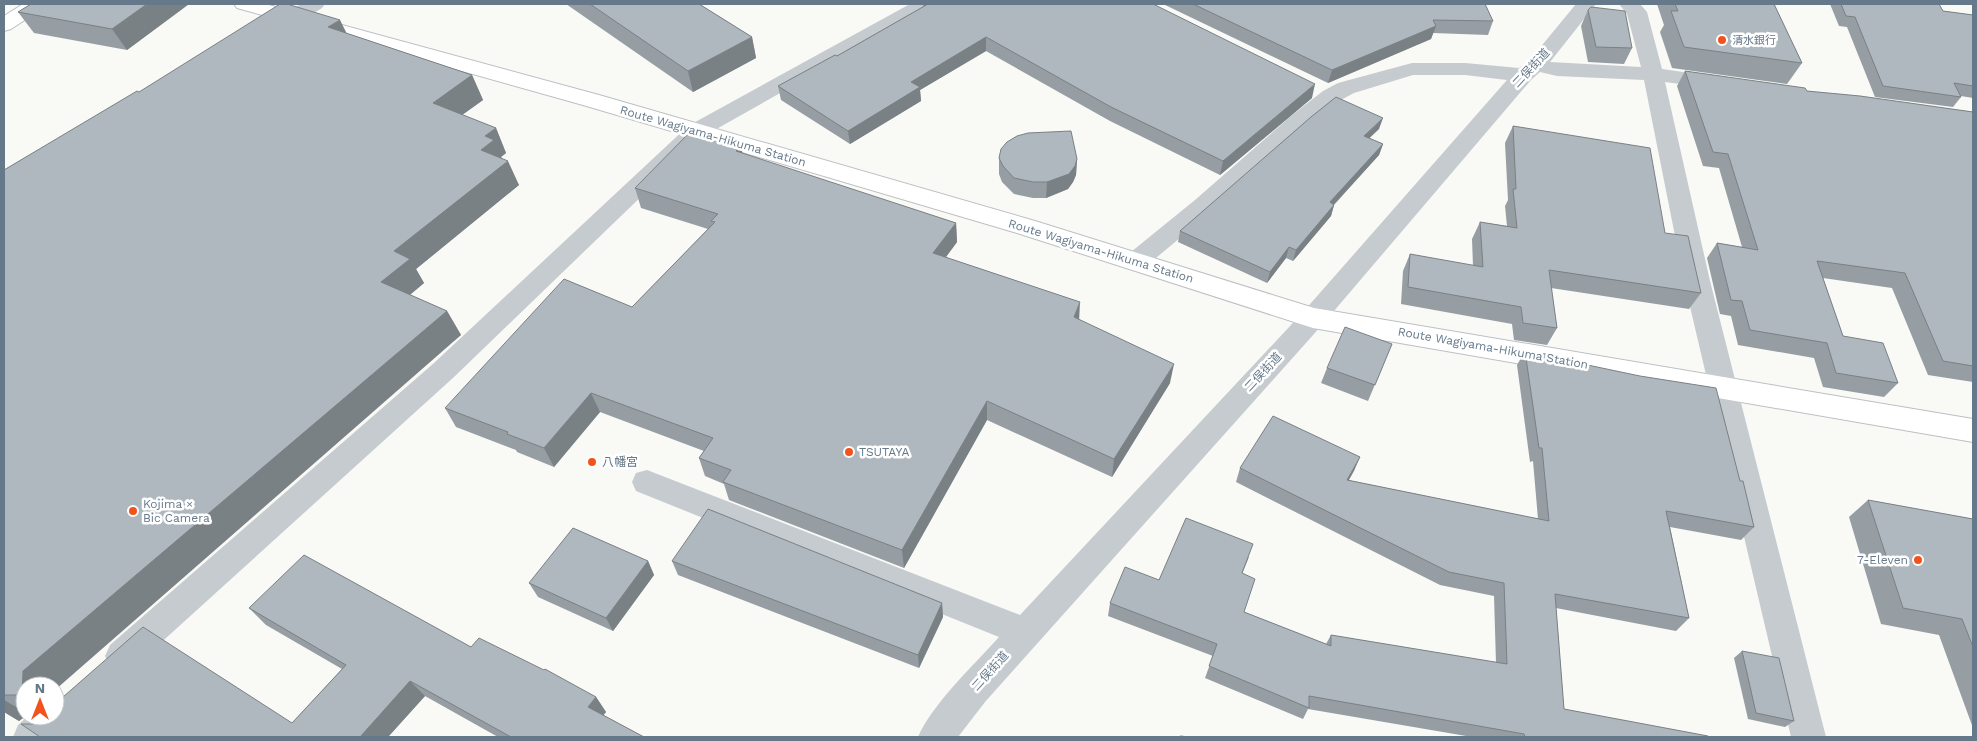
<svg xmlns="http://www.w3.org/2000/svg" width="1977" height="741" font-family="'Work Sans','Noto Sans JP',sans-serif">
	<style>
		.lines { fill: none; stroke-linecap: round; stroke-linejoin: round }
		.major-casing { stroke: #bcc0c4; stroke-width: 2 }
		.highway-casing { stroke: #bbbfc2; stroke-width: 2 }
		.minor { fill: #c6cbcf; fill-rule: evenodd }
		.major { fill: #fff; fill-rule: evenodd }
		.highway { fill: #fff; fill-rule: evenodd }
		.wall { fill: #969ea3 }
		.shaded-wall { fill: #7a8185 }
		.building { fill: #afb8be; stroke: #7a8185 }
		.poi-dot { fill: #f2531d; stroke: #fff; stroke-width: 2 }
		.labels { text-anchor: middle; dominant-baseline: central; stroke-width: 5; stroke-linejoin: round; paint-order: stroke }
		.far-poi-label { font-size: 11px; fill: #65798a; stroke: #fff; text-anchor: start }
		.street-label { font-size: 12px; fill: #65798a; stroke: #fff }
		.poi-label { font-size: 12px; fill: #65798a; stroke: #fff; text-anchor: start }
	</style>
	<rect width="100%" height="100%" fill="#f9f9f6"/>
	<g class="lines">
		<g class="major-casing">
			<polygon id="major" points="234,4 265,4 599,95 1035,221 1314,308 1973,419 1973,442 1313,328 1017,233 583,105 237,8"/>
		</g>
		<g class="highway-casing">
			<polygon id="highway" points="23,4 46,4 43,8 11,29 4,31 4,16"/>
		</g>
		<g class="minor">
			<polygon points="301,4 325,4 322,8 281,33 274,35 267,33 264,29 267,25"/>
			<polygon points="910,4 934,4 931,8 704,136 454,377 134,667 122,672 110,667 105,656 110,645 434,363 688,126"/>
			<path d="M 1576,4 L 1596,4 L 1550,62 L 1641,67 L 1627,14 L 1619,4 L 1640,4 L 1647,12 L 1662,69 L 1719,77 L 1727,78 L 1730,83 L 1727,88 L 1719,89 L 1665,82 L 1710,281 L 1826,737 L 1791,737 L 1684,281 L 1644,80 L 1557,76 L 1540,72 L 1531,80 L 1322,325 L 985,702 L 958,737 L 918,737 C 933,703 974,665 999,637 L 636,491 L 632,482 L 636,473 L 647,470 L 1020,615 L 1304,311 L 1507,80 L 1465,75 L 1413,75 L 1354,93 L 1339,101 L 1307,126 L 1211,212 L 1144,268 L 1135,271 L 1126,268 L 1122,262 L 1126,256 L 1195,200 L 1291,116 L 1323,91 L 1338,83 L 1412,63 L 1465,63 L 1519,68 L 1529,61 Z"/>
			<polygon points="55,700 66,704 71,716 66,728 56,737 13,737 18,725 28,716 55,716"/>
		</g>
		<use href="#major" class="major"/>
		<use href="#highway" class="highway"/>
	</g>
	<g class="wall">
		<polygon points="31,4 189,4 127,50 34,33 18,12"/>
		<polygon points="566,4 699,4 752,37 756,58 693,92"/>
		<polygon points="923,4 1153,4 1312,98 1220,175 1110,121 986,51 920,90 921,101 850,144 781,100 778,86 837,56 923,7"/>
		<polygon points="1163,4 1485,4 1493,21 1488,35 1433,33 1431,39 1328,83"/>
		<polygon points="1657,4 1774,4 1802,63 1787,84 1672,68 1660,32 1664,25"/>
		<polygon points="1830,4 1939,4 1943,11 1973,15 1973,98 1961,96 1961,97 1953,107 1875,97 1847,27 1839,26"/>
		<polygon points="1588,10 1632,48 1624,64 1588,62 1581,26"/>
		<polygon points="347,34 472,75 483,100 462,115 496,128 506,153 501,157 519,185 416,269 424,283 410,295 447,311 461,335 25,686 25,716 19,721 4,712 4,170 139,92"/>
		<polygon points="1685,71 1807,91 1973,112 1973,382 1928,375 1892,288 1823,278 1843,336 1898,383 1884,397 1823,387 1814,358 1738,345 1731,316 1720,314 1707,258 1717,243 1742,247 1719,168 1703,166 1677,86"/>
		<polygon points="1513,126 1665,233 1701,293 1689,309 1551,288 1557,328 1547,345 1514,340 1512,324 1401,304 1403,271 1410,254 1473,266 1472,239 1480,222 1507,226 1505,206 1508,200 1505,143"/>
		<polygon points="1379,129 1369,138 1383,144 1379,155 1334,205 1331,216 1293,261 1286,258 1267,283 1178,242 1180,231"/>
		<polygon points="743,154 956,223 957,242 946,257 1079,319 1170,383 1112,477 987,420 904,568 729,500 724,484 705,476 699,458 704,451 600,412 554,467 517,452 516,450 456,427 445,408 632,307 708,229 641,208 635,188"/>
		<polygon points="999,158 1077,159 1076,175 1073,182 1068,189 1046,198 1033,198 1014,194 1002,182 999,174"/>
		<polygon points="1392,344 1368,401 1321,383 1327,368"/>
		<polygon points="1525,351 1559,359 1740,481 1754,527 1741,540 1670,527 1689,618 1676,631 1556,608 1564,709 1708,737 1472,737 1308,709 1303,719 1205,678 1213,656 1108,616 1110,603 1159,580 1249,557 1242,574 1244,612 1326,644 1331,635 1496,663 1494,596 1440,585 1236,482 1240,468 1360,457 1348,480 1538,519 1533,461 1530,462 1517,365"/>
		<polygon points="1868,500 1973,519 1973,728 1939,635 1881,624 1849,517"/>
		<polygon points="648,561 654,575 613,631 538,597 529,583"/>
		<polygon points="672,561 942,603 943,617 919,668 678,575"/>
		<polygon points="249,608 471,647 596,697 606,712 603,715 644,737 498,737 425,696 388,737 40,737 33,724 292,723 342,669 266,625"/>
		<polygon points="1742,651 1794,721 1785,727 1748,719 1734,658"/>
	</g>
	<g class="shaded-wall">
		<polygon points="147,4 189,4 127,50 112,29"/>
		<polygon points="340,20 352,44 328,27"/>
		<polygon points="1436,26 1431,39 1328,83 1332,70"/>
		<polygon points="752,37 756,58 693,92 688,71"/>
		<polygon points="986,37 986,51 920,90 921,101 850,144 848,131 911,82"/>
		<polygon points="472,75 483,100 444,128 433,103"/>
		<polygon points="1315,84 1312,98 1220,175 1223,161"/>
		<polygon points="1383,118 1379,129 1360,147 1364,136"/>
		<polygon points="496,128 506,153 501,157 504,164 508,161 519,185 416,269 424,283 395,307 381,282 394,251 481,150 485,136"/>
		<polygon points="1383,144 1379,155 1326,213 1330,202"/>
		<polygon points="741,146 745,166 736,151"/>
		<polygon points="1077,159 1076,175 1073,182 1068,189 1046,198 1047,182"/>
		<polygon points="1334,205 1331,216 1293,261 1296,250"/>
		<polygon points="956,223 957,242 934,273 933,253"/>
		<polygon points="1289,247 1286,258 1267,283 1270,272"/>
		<polygon points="1080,302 1079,322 1074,317"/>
		<polygon points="447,311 461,335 55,690 55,686 25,686 25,697 22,695 23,671"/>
		<polygon points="1174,364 1170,383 1112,477 1114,459"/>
		<polygon points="591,393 600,412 554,467 544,448"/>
		<polygon points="987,401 987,420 904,568 902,550"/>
		<polygon points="1360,457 1354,471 1341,494 1347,480"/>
		<polygon points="648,561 654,575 613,631 606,618"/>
		<polygon points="942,603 943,617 919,668 918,655"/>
		<polygon points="410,681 425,696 388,737 360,737"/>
		<polygon points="596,697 606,712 598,722 588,707"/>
		<polygon points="4,700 25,712 25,716 26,716 19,721 4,712"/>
	</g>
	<g class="building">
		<polygon points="31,4 147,4 112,29 18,12"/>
		<polygon points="280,4 287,4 340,20 328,27 472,75 433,103 496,128 485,136 494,140 481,150 508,161 394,251 410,259 381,282 447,311 23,671 22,695 4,695 4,170 137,91 139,92"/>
		<polygon points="590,4 699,4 752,37 688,71"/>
		<polygon points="928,4 1153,4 1315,84 1223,161 1111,107 986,37 911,82 920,87 848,131 778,86 835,55 837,56"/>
		<polygon points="1193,4 1485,4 1493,21 1433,20 1436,26 1332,70"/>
		<polygon points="1675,4 1774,4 1802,63 1684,47 1671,11 1678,11"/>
		<polygon points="1841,4 1939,4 1943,11 1973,15 1973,86 1954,83 1961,97 1883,86 1855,17 1846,16"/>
		<polygon points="1591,7 1625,11 1632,48 1596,47 1588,10"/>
		<polygon points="1685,71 1805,88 1807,91 1860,96 1973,112 1973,366 1943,361 1905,273 1817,261 1843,336 1883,343 1898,383 1836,373 1827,343 1750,330 1742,301 1731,300 1717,243 1758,250 1728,154 1713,152"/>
		<polygon points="1336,97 1383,118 1364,136 1383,144 1330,202 1334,205 1296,250 1289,247 1270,272 1180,231 1311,117"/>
		<polygon points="1513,126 1650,148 1665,233 1688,236 1701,293 1549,270 1557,328 1523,323 1521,307 1408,287 1410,254 1483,267 1480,222 1517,228 1513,189 1516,189"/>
		<polygon points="691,131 741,146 736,151 956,223 933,253 1080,302 1074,317 1174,364 1114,459 987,401 902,550 723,482 731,470 699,458 713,438 591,393 544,448 507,434 508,432 445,408 564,279 632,307 715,222 711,221 718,214 635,188"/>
		<polygon points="1071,131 1077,159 1075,166 1069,174 1047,182 1033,182 1014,178 1003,166 999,158 1001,149 1007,142 1017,136 1028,133"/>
		<polygon points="1345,327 1392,344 1375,385 1327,368"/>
		<polygon points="1525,351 1559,356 1559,359 1640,376 1716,388 1740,481 1743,481 1754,527 1666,511 1689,618 1555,594 1564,709 1708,736 1708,737 1525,737 1524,734 1309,696 1309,708 1209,666 1217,644 1110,603 1125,567 1159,580 1186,518 1253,544 1242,573 1255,579 1244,612 1331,646 1331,635 1507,664 1504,583 1449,572 1240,468 1273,416 1360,457 1347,480 1549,521 1542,448 1539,448"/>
		<polygon points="1868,500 1973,519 1973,647 1962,619 1903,608"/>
		<polygon points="708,509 942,603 918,655 672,561"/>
		<polygon points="573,528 648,561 606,618 529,583"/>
		<polygon points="304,555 471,647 479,638 544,670 545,669 596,697 588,707 644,737 511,737 410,681 360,737 40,737 21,724 33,724 42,716 55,716 55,704 143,627 292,723 346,665 249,608"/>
		<polygon points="1742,651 1779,658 1794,721 1756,713"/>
		<polygon points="1180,736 1190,737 1179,737"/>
	</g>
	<g class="poi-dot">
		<circle cx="1722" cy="40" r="5"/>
		<circle cx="849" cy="452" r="5"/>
		<circle cx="592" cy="462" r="5"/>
		<circle cx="133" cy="511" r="5"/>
		<circle cx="1918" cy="560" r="5"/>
	</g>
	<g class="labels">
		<g class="far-poi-label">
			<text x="1732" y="40">清水銀行</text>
		</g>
		<g class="street-label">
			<text transform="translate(1531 68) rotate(-47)">二俣街道</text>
			<text transform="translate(713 136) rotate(16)">Route Wagiyama-Hikuma Station</text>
			<text transform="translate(1101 251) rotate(17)">Route Wagiyama-Hikuma Station</text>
			<text transform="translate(1493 348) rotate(10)">Route Wagiyama-Hikuma Station</text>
			<text transform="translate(1263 372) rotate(-47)">二俣街道</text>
			<text transform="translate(990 671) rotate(-48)">二俣街道</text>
		</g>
		<g class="poi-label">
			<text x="859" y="452">TSUTAYA</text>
			<text x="602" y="462">八幡宮</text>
			<text x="143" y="504">Kojima ×<tspan x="143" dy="14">Bic Camera</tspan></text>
			<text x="1908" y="560" text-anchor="end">7-Eleven</text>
		</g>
	</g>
	<rect width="1977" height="741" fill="none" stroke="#65798a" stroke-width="10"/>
	<g transform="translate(40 701)"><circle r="24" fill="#ffffff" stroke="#c1c9d0"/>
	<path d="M0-4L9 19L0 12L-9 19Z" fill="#f2531d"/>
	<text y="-8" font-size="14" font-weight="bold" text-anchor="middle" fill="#65798a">N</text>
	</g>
</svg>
